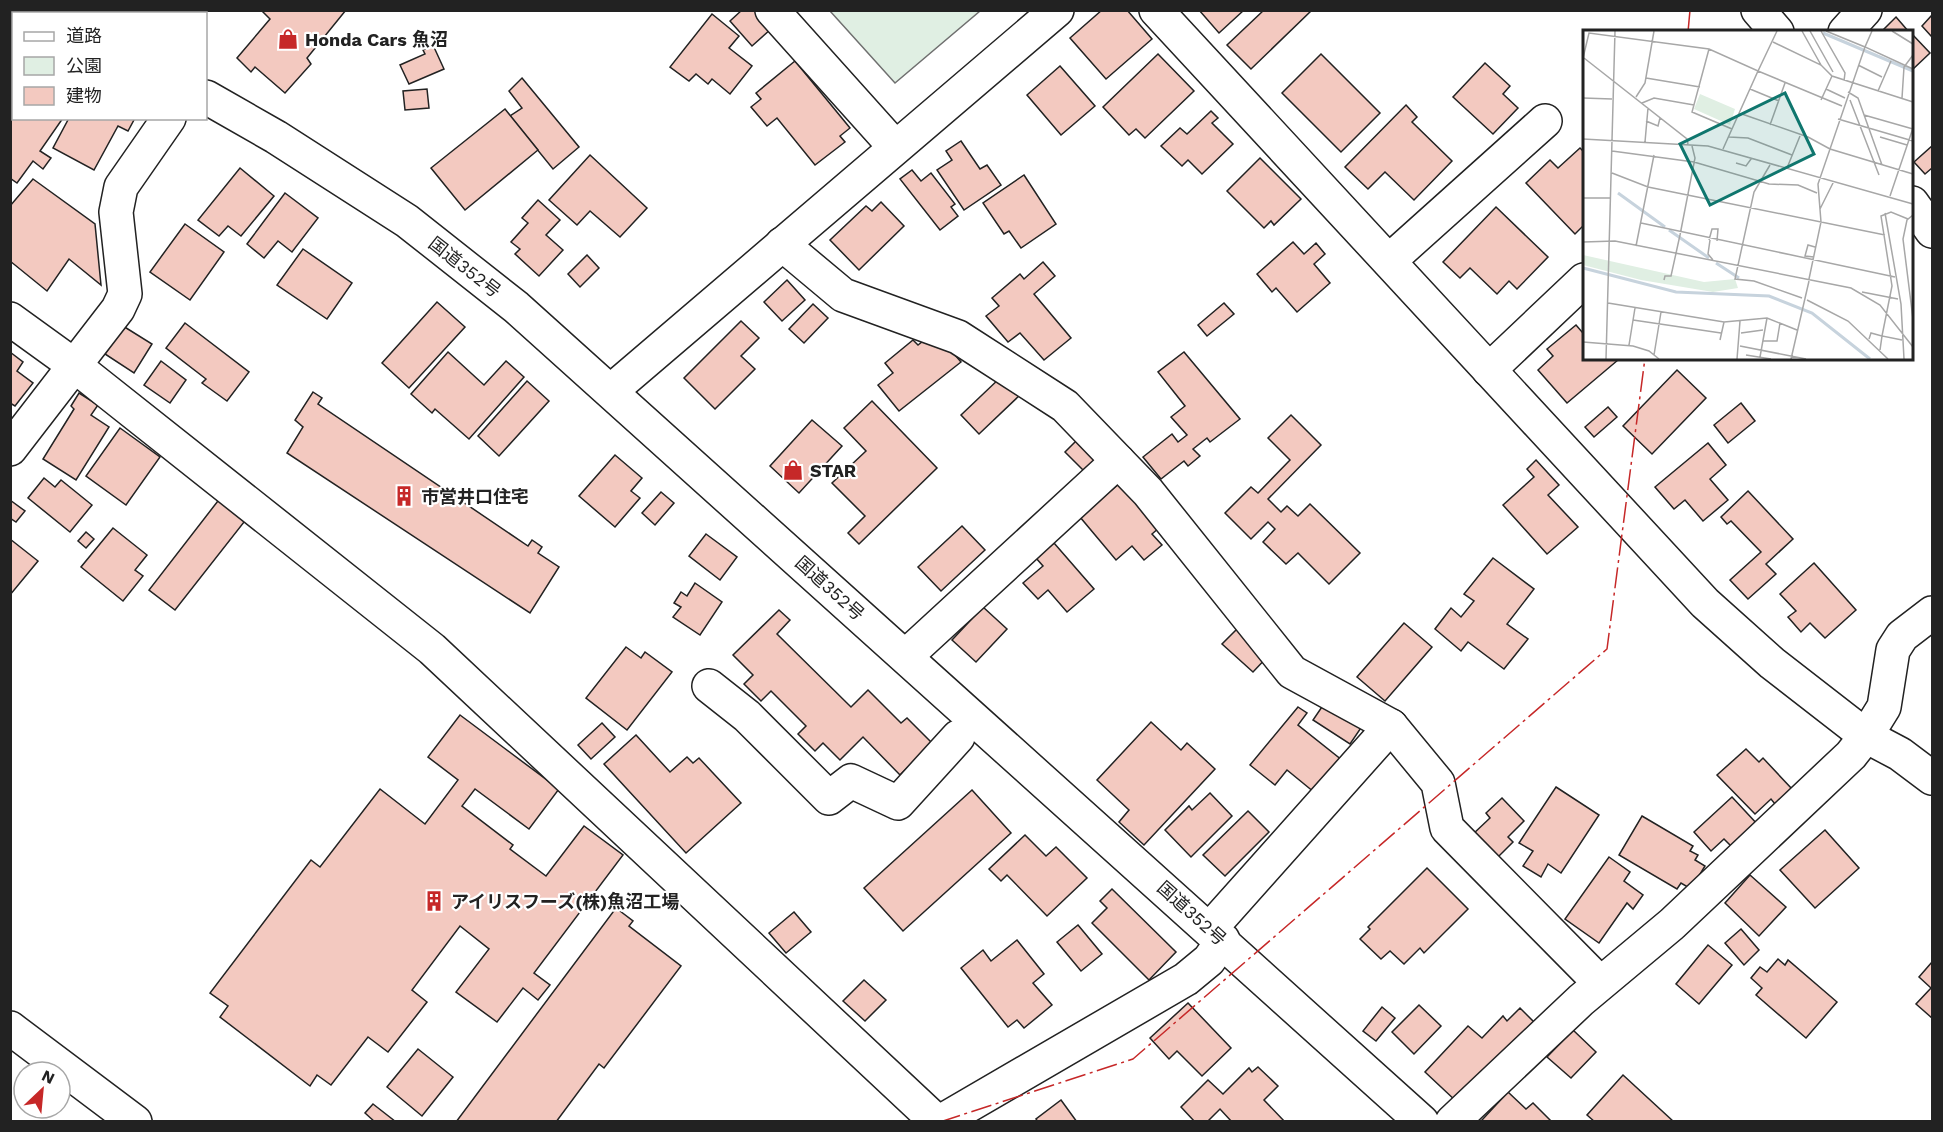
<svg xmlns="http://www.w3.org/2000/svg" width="1943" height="1132" font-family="'Work Sans','Noto Sans JP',sans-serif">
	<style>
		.green { fill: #e0efe3; stroke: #6f6f6f; stroke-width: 1.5 }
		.building { fill: #f3c9c0; stroke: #222; stroke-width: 1.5 }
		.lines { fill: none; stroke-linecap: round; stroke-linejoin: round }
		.minor-casing { stroke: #222; stroke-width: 36 }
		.highway-casing { stroke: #222; stroke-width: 36 }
		.minor { stroke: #fff; stroke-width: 33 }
		.highway { stroke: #fff; stroke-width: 33 }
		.power { stroke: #c62828; stroke-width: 1.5; stroke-dasharray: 21 4.5 3 4.5; stroke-linecap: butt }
		.labels { text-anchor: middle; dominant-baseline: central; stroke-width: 4.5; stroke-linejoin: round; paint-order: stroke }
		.poi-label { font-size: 18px; font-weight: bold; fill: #222; stroke: #fff; text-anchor: start }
		.street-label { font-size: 18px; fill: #222; stroke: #fff }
		.inset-river { fill: none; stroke: #c7d3dd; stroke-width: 3 }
		.inset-road { fill: none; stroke: #a7a7a7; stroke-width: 1.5 }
		.view { fill: #0f766e; fill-opacity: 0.15; stroke: #0f766e; stroke-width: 3 }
		.inset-edge { fill: none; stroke: #222; stroke-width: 3 }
	</style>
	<rect width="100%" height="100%" fill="#fff"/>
	<polygon class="green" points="830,11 980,11 895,83"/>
	<g class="building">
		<polygon points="261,10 346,10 307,58 311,64 285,93 255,67 251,72 237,58 270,19"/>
		<polygon points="742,10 754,10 771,29 752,46 730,21"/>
		<polygon points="1102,10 1127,10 1152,39 1106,79 1070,38"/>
		<polygon points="1199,10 1244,10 1219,33"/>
		<polygon points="1264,10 1312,10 1251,69 1227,45"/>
		<polygon points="712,14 739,36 729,48 752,66 730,94 712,79 708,84 696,74 689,81 670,67"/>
		<polygon points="1932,15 1932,37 1922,26"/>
		<polygon points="1896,17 1909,32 1881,32"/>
		<polygon points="1912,34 1930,53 1912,70"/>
		<polygon points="433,45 444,69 409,84 400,65 425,54 423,50"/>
		<polygon points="14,46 14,118 63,118 40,151 51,158 43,169 33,161 17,183 10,178 10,50"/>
		<polygon points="1158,54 1194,91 1145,138 1136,129 1129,135 1103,107"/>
		<polygon points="1321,54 1380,113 1341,152 1282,93"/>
		<polygon points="795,61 850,128 840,136 845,142 815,165 777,118 767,126 751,107 761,99 756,93"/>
		<polygon points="1485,63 1510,86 1503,94 1518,108 1493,134 1453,97"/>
		<polygon points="1060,66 1095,106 1061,135 1027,95"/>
		<polygon points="522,78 579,147 553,169 510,116 522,108 509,91"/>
		<polygon points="427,89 429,108 405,110 403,91"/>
		<polygon points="1406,105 1417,117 1412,122 1452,161 1414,200 1385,172 1368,189 1345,167"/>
		<polygon points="505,109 538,150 465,210 431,168"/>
		<polygon points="1211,111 1218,118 1212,123 1233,144 1202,174 1188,160 1182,166 1161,146 1180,128 1187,134"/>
		<polygon points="69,118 135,118 128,131 118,126 94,170 53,148"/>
		<polygon points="961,141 980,169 987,165 1001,185 964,210 937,170 952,160 946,151"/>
		<polygon points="1932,146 1932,168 1925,174 1914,162"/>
		<polygon points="1580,148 1584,152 1584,225 1575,234 1526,183 1550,160 1558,168"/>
		<polygon points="590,155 647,208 620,237 590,211 577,225 549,200"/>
		<polygon points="1260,158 1301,199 1274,225 1271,221 1264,228 1227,191"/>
		<polygon points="240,168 274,196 241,236 228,226 219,236 198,220"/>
		<polygon points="912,170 921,181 931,173 955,204 951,207 958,216 940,230 900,179"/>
		<polygon points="1024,175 1056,224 1021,248 1009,231 1004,234 983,203"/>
		<polygon points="33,179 95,224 101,285 69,259 47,291 10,261 10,206"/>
		<polygon points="285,193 318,218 292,252 278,241 264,258 247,244"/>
		<polygon points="538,200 560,220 546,235 563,250 539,276 515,254 520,249 511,242 528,223 522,218"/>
		<polygon points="881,202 904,226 859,270 830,240 866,206 872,211"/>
		<polygon points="1496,207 1548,257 1517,289 1509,281 1497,294 1470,268 1460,278 1443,262"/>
		<polygon points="185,224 224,252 190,300 150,272"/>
		<polygon points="1293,242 1304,254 1316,243 1325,254 1314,264 1330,283 1297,312 1276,288 1272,292 1257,274"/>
		<polygon points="303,249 352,283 327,319 277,285"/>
		<polygon points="587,255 599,268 580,287 568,274"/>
		<polygon points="1043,262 1055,276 1034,294 1071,338 1044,360 1020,333 1008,342 986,316 999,306 992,298 1020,274 1024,279"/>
		<polygon points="787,280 805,300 782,321 764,302"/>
		<polygon points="437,302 465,327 409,388 382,363"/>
		<polygon points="1224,303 1234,314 1207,336 1198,325"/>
		<polygon points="813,304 828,318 804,343 789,329"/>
		<polygon points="741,321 759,338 741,356 755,369 715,409 684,378"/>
		<polygon points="185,323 249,372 227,401 202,383 206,379 166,348"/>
		<polygon points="1576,325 1582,332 1584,330 1584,358 1618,360 1567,403 1538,370 1553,356 1547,349"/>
		<polygon points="123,326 152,344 134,373 105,354"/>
		<polygon points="932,334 943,341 961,362 899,411 878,385 893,373 885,363 913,340 918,345"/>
		<polygon points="10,352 23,362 17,371 33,383 15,406 10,403"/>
		<polygon points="448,352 484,385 506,361 524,377 469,439 435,409 432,413 411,394"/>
		<polygon points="1184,352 1240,419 1210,442 1207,438 1193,449 1200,456 1188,466 1184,461 1161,479 1143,457 1172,434 1178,442 1187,435 1171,417 1185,406 1158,372"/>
		<polygon points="161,361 186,380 170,403 144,385"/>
		<polygon points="1677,370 1706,398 1652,454 1623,426"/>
		<polygon points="1002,376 1020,395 979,434 961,415"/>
		<polygon points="527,381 549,401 499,456 478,436"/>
		<polygon points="313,392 322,398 318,404 528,546 532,540 542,547 538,553 559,567 530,613 287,453 303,427 295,420"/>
		<polygon points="79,393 98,405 91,415 109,427 76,480 43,459 74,409 71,406"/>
		<polygon points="872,401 937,468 859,544 848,533 865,516 832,483 866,451 844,428"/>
		<polygon points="1741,403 1755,421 1728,443 1714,425"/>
		<polygon points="1608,407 1617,417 1594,437 1585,427"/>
		<polygon points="1291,415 1321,445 1268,499 1281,512 1287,506 1298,516 1310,504 1360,553 1329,584 1298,553 1286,564 1263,542 1275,529 1268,522 1251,539 1225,513 1251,487 1258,493 1290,460 1268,438"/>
		<polygon points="812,420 842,446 799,493 770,466"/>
		<polygon points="120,428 160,457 126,505 86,476"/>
		<polygon points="1077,440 1096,459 1084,471 1065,452"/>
		<polygon points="1708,443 1726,465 1710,479 1728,500 1703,521 1685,500 1674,509 1655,487"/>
		<polygon points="615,455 642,478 631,491 640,498 615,527 579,496"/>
		<polygon points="1536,460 1559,485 1548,495 1578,527 1547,554 1503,505 1534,477 1527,469"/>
		<polygon points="44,478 55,487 61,480 92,505 70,532 28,498"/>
		<polygon points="1121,482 1160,527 1152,534 1162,545 1144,560 1132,546 1116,560 1080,517"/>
		<polygon points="1748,491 1793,539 1766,564 1776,574 1748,599 1730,580 1761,552 1731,521 1727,524 1721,517"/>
		<polygon points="661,492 674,503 655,525 642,513"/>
		<polygon points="221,497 248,517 175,610 149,590"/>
		<polygon points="10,500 25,511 16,522 10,518"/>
		<polygon points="962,526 985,550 941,591 918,567"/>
		<polygon points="113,528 147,555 135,570 143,576 123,601 81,567"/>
		<polygon points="86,532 94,539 86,548 78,541"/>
		<polygon points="706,534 737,557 720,580 689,556"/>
		<polygon points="10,539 38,561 10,595"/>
		<polygon points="1054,543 1094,589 1067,612 1048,590 1038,599 1023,583 1043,566 1036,558"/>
		<polygon points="1493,558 1534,589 1507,624 1528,639 1504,669 1468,642 1461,651 1435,629 1451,608 1461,617 1474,601 1464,594"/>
		<polygon points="1814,563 1856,610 1825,638 1810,623 1801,632 1788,617 1796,611 1780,594"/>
		<polygon points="695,583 722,602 700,635 673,617 681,607 674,603 681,592 687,596"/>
		<polygon points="983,607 1007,629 976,662 952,640"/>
		<polygon points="779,610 790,620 777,634 851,707 868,690 901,723 907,718 932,743 900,775 863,737 840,760 823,743 815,751 798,734 806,726 771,691 761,701 744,684 753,675 733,655"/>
		<polygon points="1404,623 1432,647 1385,701 1357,677"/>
		<polygon points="1241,625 1271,653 1253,672 1222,644"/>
		<polygon points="626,647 641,658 645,652 672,672 627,730 586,698"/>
		<polygon points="1328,698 1367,719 1350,744 1313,720"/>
		<polygon points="1298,707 1307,713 1298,725 1347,764 1320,797 1287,770 1275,785 1250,765"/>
		<polygon points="460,715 559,789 529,829 475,789 462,806 513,845 510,849 546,876 584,826 623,855 534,973 550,985 538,1000 523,988 497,1022 456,992 489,949 460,926 412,990 427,1002 388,1052 368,1037 331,1085 317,1075 310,1086 220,1017 228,1006 210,993 311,860 320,867 380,789 425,824 458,780 428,757"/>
		<polygon points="1151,722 1181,750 1187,743 1215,769 1144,845 1119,822 1129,810 1097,780"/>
		<polygon points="602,723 615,737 591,759 578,745"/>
		<polygon points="636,735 670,772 687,757 693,763 699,758 741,803 686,853 604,764"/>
		<polygon points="1746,749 1759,762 1763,758 1792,789 1775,804 1771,799 1755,814 1717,775"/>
		<polygon points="1556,787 1599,815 1561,873 1548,864 1541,877 1523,866 1533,851 1519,843"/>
		<polygon points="972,790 1011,833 903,931 864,888"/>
		<polygon points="1210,793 1232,816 1191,857 1165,830 1189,806 1192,810"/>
		<polygon points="1732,797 1759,826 1734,849 1724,839 1711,851 1694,832"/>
		<polygon points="1502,798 1524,821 1508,837 1513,842 1495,860 1472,835 1490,818 1486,813"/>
		<polygon points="1248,811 1269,832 1225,876 1203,855"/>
		<polygon points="1642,816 1693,846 1690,851 1698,855 1695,860 1705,866 1691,889 1681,883 1677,889 1619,855"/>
		<polygon points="1825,830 1859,868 1815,908 1780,870"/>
		<polygon points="1025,835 1046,856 1056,847 1087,878 1047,916 1007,875 1001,881 989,869"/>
		<polygon points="1609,857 1630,872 1624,881 1643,895 1633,909 1627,903 1599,943 1565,919"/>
		<polygon points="1427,868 1468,909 1424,953 1420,948 1404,964 1390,951 1381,959 1360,939 1370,929 1368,927"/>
		<polygon points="1750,875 1786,907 1759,936 1725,903"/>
		<polygon points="1112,889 1176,952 1149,980 1092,923 1107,908 1100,901"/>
		<polygon points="616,908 633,921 629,926 681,966 604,1068 599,1064 556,1122 456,1122"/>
		<polygon points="794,912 811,932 786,953 769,933"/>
		<polygon points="1078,925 1102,954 1081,971 1057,942"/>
		<polygon points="1741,929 1759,950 1744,965 1725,943"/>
		<polygon points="1017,940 1044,974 1033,983 1052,1005 1024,1028 1017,1020 1008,1027 961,968 983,950 991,961"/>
		<polygon points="1708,945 1732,965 1699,1004 1676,984"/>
		<polygon points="1778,959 1785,965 1788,960 1837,1002 1806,1038 1756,995 1762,988 1751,978 1760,967 1767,972"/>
		<polygon points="1932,962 1932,1018 1916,1004 1931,988 1919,977"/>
		<polygon points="864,980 886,1000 865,1021 843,1001"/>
		<polygon points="1188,1003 1231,1048 1202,1076 1177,1051 1169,1059 1150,1038"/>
		<polygon points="1419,1005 1441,1026 1414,1054 1392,1032"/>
		<polygon points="1382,1007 1395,1018 1376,1041 1363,1031"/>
		<polygon points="1520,1008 1534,1022 1457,1102 1425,1072 1468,1026 1482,1038 1503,1016 1507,1021"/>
		<polygon points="1573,1030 1596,1052 1571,1078 1547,1057"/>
		<polygon points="418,1049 453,1077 422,1116 387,1087"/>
		<polygon points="1258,1067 1278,1086 1264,1100 1285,1122 1232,1122 1220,1109 1207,1122 1195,1122 1181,1107 1208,1080 1223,1094 1249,1068 1252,1072"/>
		<polygon points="1623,1075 1674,1122 1595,1122 1587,1115"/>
		<polygon points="1508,1092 1526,1109 1533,1103 1552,1122 1484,1122 1482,1120"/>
		<polygon points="1061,1100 1077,1122 1038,1122 1036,1119"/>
		<polygon points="373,1104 396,1122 375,1122 365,1113"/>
	</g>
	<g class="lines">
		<g class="minor-casing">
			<g id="minor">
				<polyline points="772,10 895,147"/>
				<polyline points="1156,10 1705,603 1772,663 1866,736 1900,754 1932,778"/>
				<polyline points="1758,10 1777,32"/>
				<polyline points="137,14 137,10"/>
				<polyline points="1845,32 1865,10"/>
				<polyline points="1912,203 1932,231"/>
				<polyline points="782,244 843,295 958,337 1065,406 1148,492 1292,672 1391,726 1438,783 1447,828 1600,983"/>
				<polyline points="1389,261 1545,121"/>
				<polyline points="10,319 75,366 432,649 937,1122"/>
				<polyline points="1489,370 1584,280"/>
				<polyline points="611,391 1057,10"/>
				<polyline points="10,449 118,309 125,294 116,212 121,187 169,118"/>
				<polyline points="906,656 1118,461"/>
				<polyline points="709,686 747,716 829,798 851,781 898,803 958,737"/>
				<polyline points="1210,929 1391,726"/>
				<polyline points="10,1028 135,1122"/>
				<polyline points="940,1122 1186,979 1209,960 1223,940"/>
				<polyline points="1452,1122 1581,1000 1672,924 1851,755 1866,736 1884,707 1893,650 1902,636 1932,613"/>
			</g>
		</g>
		<g class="highway-casing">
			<g id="highway">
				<polyline points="50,10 56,14"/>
				<polyline points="206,97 276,137 407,221 516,307 1422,1122"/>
			</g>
		</g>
		<use href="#minor" class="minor"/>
		<use href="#highway" class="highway"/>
		<g class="power">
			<polyline points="1688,32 1690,10"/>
			<polyline points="940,1122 1133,1059 1607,649 1645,358"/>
		</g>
	</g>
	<defs>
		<g id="shop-bare" transform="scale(1.62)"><path d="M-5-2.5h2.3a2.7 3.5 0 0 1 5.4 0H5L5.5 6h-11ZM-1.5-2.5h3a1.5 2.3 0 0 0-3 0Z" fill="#c62828" stroke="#fff" stroke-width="2.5" paint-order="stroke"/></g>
		<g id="building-bare" transform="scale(1.62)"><path d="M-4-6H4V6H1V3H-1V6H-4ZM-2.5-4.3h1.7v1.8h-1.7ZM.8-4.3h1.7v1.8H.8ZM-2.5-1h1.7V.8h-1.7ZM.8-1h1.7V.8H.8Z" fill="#c62828" stroke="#fff" stroke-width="2.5" paint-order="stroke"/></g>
	</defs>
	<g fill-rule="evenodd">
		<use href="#shop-bare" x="288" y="39"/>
		<use href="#shop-bare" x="793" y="470"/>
		<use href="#building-bare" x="404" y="496"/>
		<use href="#building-bare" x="434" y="901"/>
	</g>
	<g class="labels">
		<g class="poi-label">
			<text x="305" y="39">Honda Cars 魚沼</text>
			<text x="810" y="470">STAR</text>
			<text x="421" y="496">市営井口住宅</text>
			<text x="451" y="901">アイリスフーズ(株)魚沼工場</text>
		</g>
		<g class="street-label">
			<text transform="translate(465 267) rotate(38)">国道352号</text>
			<text transform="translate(830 588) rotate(42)">国道352号</text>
			<text transform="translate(1192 913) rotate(42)">国道352号</text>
		</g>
	</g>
	<g transform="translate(1583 30)">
		<rect width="330" height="330" fill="#fff"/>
		<path d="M 117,64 L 152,79 L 147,95 L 111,79 ZM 0,225 L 121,252 L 152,249 L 155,258 L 130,262 L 58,250 L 0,235 Z" fill="#e0efe3"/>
		<path class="inset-river" d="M 240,3 L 330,41M 35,163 L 82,197M 86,200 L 126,228M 133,233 L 156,248M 0,238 L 93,262 L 186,266 L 229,283 L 287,329"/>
		<path class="inset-road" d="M 219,1 L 238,35M 227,1 L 250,42M 238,1 L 262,43 L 261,51M 289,1 L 282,17 L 330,39M 309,1 L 330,14M 190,12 L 238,35 L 249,46 L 330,72M 126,19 L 109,82 L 149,99M 0,28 L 6,3 L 126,19 L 175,41 L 194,1M 1,28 L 104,109 L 105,114M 275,35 L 299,47M 63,48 L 117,57M 167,59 L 196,71M 243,59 L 262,68M 295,61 L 308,31M 265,62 L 275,68 L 299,135M 53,67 L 62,53 L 71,1M 0,68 L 29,69M 319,68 L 321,37 L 330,25M 238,70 L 249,46M 267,70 L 296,145M 59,73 L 71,68 L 111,75M 156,83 L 225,107 L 247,119 L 330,144M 281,85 L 330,99M 255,89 L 330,111M 63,91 L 75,96 L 77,88M 187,95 L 202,53M 146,107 L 165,108 L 209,125M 297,107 L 324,115M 0,109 L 125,116 L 330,174M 62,112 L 65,78M 140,119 L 175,41 L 259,76M 29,121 L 111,132 L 186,154 L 215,155 L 234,163M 153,133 L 163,136 L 168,129M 187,135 L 171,162 L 152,249 L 171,251 L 219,268M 204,138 L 217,106M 29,143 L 65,157 L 302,205M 307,166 L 330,98M 0,168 L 27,168M 237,179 L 251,151M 302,183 L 318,274 L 321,329M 330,185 L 324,190 L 320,209 L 330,289M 58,193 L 312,247M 126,210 L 129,199 L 135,199 L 134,211M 127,210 L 125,224 L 130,230M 0,212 L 32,211 L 268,258 L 297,275 L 330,317M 53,216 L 71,125M 231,227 L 222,226 L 225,215 L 232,217M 226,249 L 238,192 L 235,154 L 282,17 L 243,1M 81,250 L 82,246 L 88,246 L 97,205 L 112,128 L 109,116M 279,262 L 315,269M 224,270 L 265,291 L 305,329M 25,273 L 141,292 L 184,288 L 214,300M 50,290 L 138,303M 158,303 L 180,300M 286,309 L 288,303 L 299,306 L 297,320M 137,310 L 141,292M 319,310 L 299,306 L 309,256 L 298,186 L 308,182 L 325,189M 180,311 L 194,311 L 197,293M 0,312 L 50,316 L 66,321 L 76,329M 46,315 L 52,278M 157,316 L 223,329M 71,325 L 78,282M 163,325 L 188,329M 177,327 L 184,288M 23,329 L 32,1M 154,329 L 157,291M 208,329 L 226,251"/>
		<path class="view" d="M 202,63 L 231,124 L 127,175 L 97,114 Z"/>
		<rect width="330" height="330" class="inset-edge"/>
	</g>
	<rect width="1943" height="1132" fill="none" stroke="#222222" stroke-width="24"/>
	<rect x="12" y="12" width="195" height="108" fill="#ffffff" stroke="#a7a7a7" stroke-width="1.5"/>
	<rect x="24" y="32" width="30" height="9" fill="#ffffff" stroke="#a7a7a7" stroke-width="1.5"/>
	<text x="66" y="42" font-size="18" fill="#222222">道路</text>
	<rect x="24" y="57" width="30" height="18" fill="#e0efe3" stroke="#a7a7a7" stroke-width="1.5"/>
	<text x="66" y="72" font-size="18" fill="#222222">公園</text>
	<rect x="24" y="87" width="30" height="18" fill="#f3c9c0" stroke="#a7a7a7" stroke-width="1.5"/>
	<text x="66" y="102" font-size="18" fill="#222222">建物</text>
	<g transform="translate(42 1090) rotate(26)"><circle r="28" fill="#ffffff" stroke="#a7a7a7" stroke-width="1.5"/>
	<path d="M0-4.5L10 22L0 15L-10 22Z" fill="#c62828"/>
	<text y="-9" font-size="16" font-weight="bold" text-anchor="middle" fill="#222222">N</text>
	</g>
</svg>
